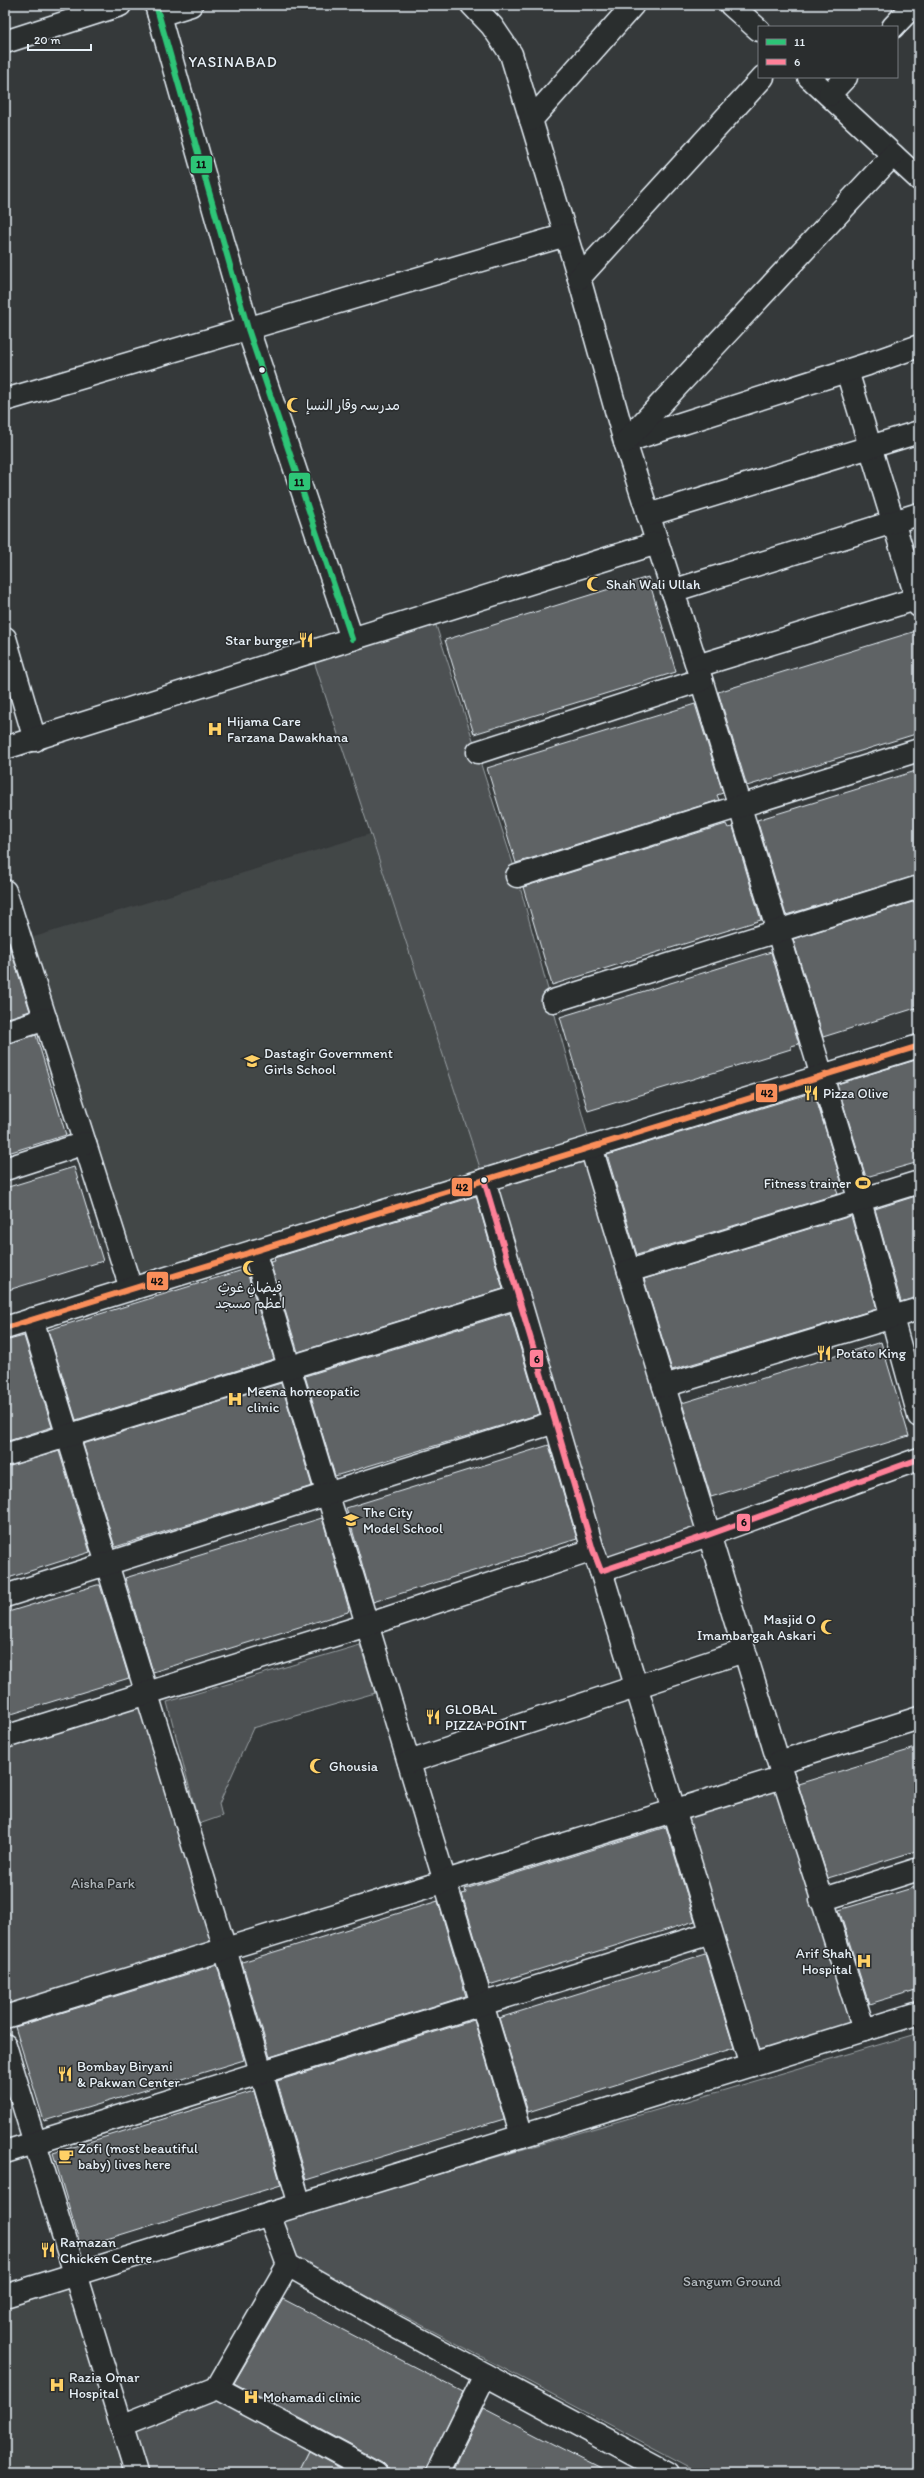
<svg xmlns="http://www.w3.org/2000/svg" width="924" height="2478" font-family="Itim,'Playpen Sans Arabic',sans-serif">
	<style>
		.built { fill: #424647 }
		.green { fill: #4d5152; stroke: #9aa1a5 }
		.building { fill: #5f6365; stroke: #e8f1f8 }
		.lines { fill: none; stroke-linecap: round; stroke-linejoin: round }
		.minor-casing { stroke: #e8f1f8; stroke-width: 25 }
		.minor { stroke: #2a2d2e; stroke-width: 22 }
		.bus-1-casing { stroke: #2a2d2e; stroke-width: 9 }
		.bus-2-casing { stroke: #2a2d2e; stroke-width: 9 }
		.bus-3-casing { stroke: #2a2d2e; stroke-width: 9 }
		.bus-1 { stroke: #2dc577; stroke-width: 6 }
		.bus-2 { stroke: #ff8098; stroke-width: 6 }
		.bus-3 { stroke: #fa8e5a; stroke-width: 6 }
		.bus-dot { fill: #e8f1f8; stroke: #2a2d2e; stroke-width: 1.5 }
		.labels { text-anchor: middle; dominant-baseline: central; stroke-width: 3; stroke-linejoin: round; paint-order: stroke }
		.poi-label { font-size: 14px; fill: #e8f1f8; stroke: #2a2d2e; text-anchor: start }
		.park-label { font-size: 14px; fill: #b2b9be; stroke: #2a2d2e }
		.neighbourhood-label { font-size: 15px; letter-spacing: 1px; fill: #e8f1f8; stroke: #2a2d2e }
		.line-badge { stroke: #2a2d2e; stroke-width: 1.5 }
		.pale-badge-label { font-size: 11px; text-anchor: middle; font-weight: bold; fill: #111 }
	</style>
	<rect width="100%" height="100%" fill="#35393a"/>
	<filter id="ink" filterUnits="userSpaceOnUse"><feTurbulence type="fractalNoise" baseFrequency=".025" numOctaves="2"/><feDisplacementMap in="SourceGraphic" scale="8" xChannelSelector="R" yChannelSelector="G"/><feConvolveMatrix kernelMatrix="1 2 1 2 8 2 1 2 1" color-interpolation-filters="sRGB"/></filter>
	<g filter="url(#ink)">
		<g class="built">
			<polygon points="370,834 484,1180 131,1289 21,941"/>
			<polygon points="75,2274 136,2473 5,2473 5,2296"/>
		</g>
		<g class="green">
			<polygon points="432,613 517,876 591,1147 708,1535 601,1571 484,1180 311,652"/>
			<polygon points="360,1645 375,1693 253,1728 219,1804 222,1816 199,1824 167,1702"/>
			<polygon points="146,1693 225,1949 5,2017 5,1737"/>
			<polygon points="783,1777 864,2030 752,2065 673,1811"/>
			<polygon points="919,2033 919,2473 701,2473 297,2259 282,2220"/>
			<polygon points="217,2388 314,2440 298,2473 136,2473 121,2426"/>
		</g>
		<g class="building">
			<polygon points="648,577 676,672 474,734 445,640"/>
			<polygon points="916,631 919,640 919,733 747,786 718,692"/>
			<polygon points="695,704 723,793 717,795 719,800 516,863 487,768"/>
			<polygon points="919,770 919,875 786,915 757,820"/>
			<polygon points="726,824 728,828 733,827 761,920 552,985 523,887"/>
			<polygon points="919,900 919,1007 823,1037 793,939"/>
			<polygon points="8,941 30,1011 5,1019 5,942"/>
			<polygon points="771,952 799,1044 791,1046 791,1049 588,1111 560,1017"/>
			<polygon points="36,1035 66,1135 8,1153 5,1144 5,1044"/>
			<polygon points="919,1059 919,1162 866,1177 837,1084"/>
			<polygon points="814,1092 842,1184 835,1186 838,1194 637,1255 607,1155"/>
			<polygon points="74,1167 103,1261 5,1291 5,1188"/>
			<polygon points="919,1195 919,1297 901,1302 875,1209"/>
			<polygon points="476,1196 503,1289 298,1352 270,1262 275,1261 274,1258"/>
			<polygon points="851,1216 877,1309 672,1370 644,1279"/>
			<polygon points="246,1269 274,1359 76,1420 48,1330"/>
			<polygon points="510,1313 540,1414 335,1476 305,1376"/>
			<polygon points="24,1336 52,1427 5,1442 5,1341"/>
			<polygon points="881,1342 909,1436 711,1497 682,1403"/>
			<polygon points="281,1383 312,1486 115,1547 83,1444"/>
			<polygon points="549,1445 577,1539 373,1602 346,1508"/>
			<polygon points="59,1451 90,1552 5,1579 5,1467"/>
			<polygon points="322,1518 349,1609 348,1612 153,1672 125,1578"/>
			<polygon points="97,1585 100,1585 129,1678 5,1716 5,1613"/>
			<polygon points="919,1747 919,1850 828,1878 798,1784"/>
			<polygon points="666,1827 695,1921 489,1985 462,1894 466,1893 465,1889"/>
			<polygon points="919,1886 919,1989 869,2004 839,1910"/>
			<polygon points="438,1901 466,1996 270,2057 242,1962"/>
			<polygon points="705,1954 734,2048 528,2112 499,2018"/>
			<polygon points="217,1965 244,2060 44,2121 15,2027"/>
			<polygon points="474,2020 504,2119 306,2180 277,2081"/>
			<polygon points="254,2091 281,2185 81,2247 53,2153"/>
			<polygon points="283,2299 463,2392 425,2473 388,2473 387,2467 382,2462 234,2383"/>
			<polygon points="483,2408 539,2437 610,2473 451,2473"/>
			<polygon points="309,2451 349,2473 298,2473"/>
		</g>
		<g class="lines">
			<g class="minor-casing">
				<g id="minor">
					<polyline points="156,5 248,329 352,639"/>
					<polyline points="472,5 492,26 511,54 579,278 625,442 697,666 860,1201 919,1416"/>
					<polyline points="731,5 759,30"/>
					<polyline points="159,15 191,5"/>
					<polyline points="893,27 914,5"/>
					<polyline points="5,42 120,5"/>
					<polyline points="809,77 919,179"/>
					<polyline points="829,95 846,77"/>
					<polyline points="531,120 633,5"/>
					<polyline points="579,278 763,77"/>
					<polyline points="847,371 919,606"/>
					<polyline points="5,400 566,235"/>
					<polyline points="630,440 868,364 919,346"/>
					<polyline points="625,442 893,155"/>
					<polyline points="648,515 919,432"/>
					<polyline points="672,591 919,514"/>
					<polyline points="5,638 35,740"/>
					<polyline points="697,666 919,598"/>
					<polyline points="5,748 657,543"/>
					<polyline points="478,752 701,680"/>
					<polyline points="517,876 919,750"/>
					<polyline points="5,891 131,1289"/>
					<polyline points="553,1001 919,887"/>
					<polyline points="5,1032 46,1019"/>
					<polyline points="591,1147 783,1777 864,2030"/>
					<polyline points="5,1169 85,1143"/>
					<polyline points="484,1180 593,1550 601,1571 708,1535 919,1459"/>
					<polyline points="254,1251 522,2136"/>
					<polyline points="629,1271 919,1182"/>
					<polyline points="32,1319 225,1949 300,2205"/>
					<polyline points="5,1328 919,1046"/>
					<polyline points="664,1386 919,1309"/>
					<polyline points="5,1455 518,1297"/>
					<polyline points="601,1571 752,2065"/>
					<polyline points="5,1596 555,1422"/>
					<polyline points="5,1737 367,1625 593,1550"/>
					<polyline points="409,1762 744,1651"/>
					<polyline points="779,1762 919,1718"/>
					<polyline points="821,1900 919,1869"/>
					<polyline points="5,2017 783,1777"/>
					<polyline points="5,2045 136,2473"/>
					<polyline points="5,2152 711,1933"/>
					<polyline points="269,2214 288,2265 398,2328 668,2473"/>
					<polyline points="5,2296 919,2013"/>
					<polyline points="217,2388 288,2265"/>
					<polyline points="121,2426 217,2388 376,2473"/>
					<polyline points="437,2473 485,2375"/>
				</g>
			</g>
			<use href="#minor" class="minor"/>
			<g class="bus-1-casing">
				<polyline id="bus-1" points="156,5 248,329 352,639"/>
			</g>
			<g class="bus-2-casing">
				<polyline id="bus-2" points="484,1180 593,1550 601,1571 708,1535 919,1459"/>
			</g>
			<g class="bus-3-casing">
				<polyline id="bus-3" points="5,1328 919,1046"/>
			</g>
			<use href="#bus-1" class="bus-1"/>
			<use href="#bus-2" class="bus-2"/>
			<use href="#bus-3" class="bus-3"/>
		</g>
	</g>
	<defs>
		<g id="mosque-bare" transform="scale(1.2)"><path d="M3.5-4.9A6 6 0 1 0 3.5 4.9A5 5 0 1 1 3.5-4.9Z" fill="#ffd166" stroke="#2a2d2e" stroke-width="2.5" paint-order="stroke"/></g>
		<g id="restaurant-bare" transform="scale(1.2)"><path d="M-5-6h1v4h1v-4h1v4h1v-4h1v5L-1.5 .5V6h-2V.5L-5-1ZM5-6V6H3V1.5H1.5Q1.5-4 5-6Z" fill="#ffd166" stroke="#2a2d2e" stroke-width="2.5" paint-order="stroke"/></g>
		<g id="hospital-bare" transform="scale(1.2)"><path d="M-5-5h3v3.5h4V-5h3V5h-3V1.5h-4V5h-3Z" fill="#ffd166" stroke="#2a2d2e" stroke-width="2.5" paint-order="stroke"/></g>
		<g id="school-bare" transform="scale(1.2)"><path d="M0-5L7-2L0 1L-7-2ZM-4 1L0 2.5L4 1V4Q0 6-4 4Z" fill="#ffd166" stroke="#2a2d2e" stroke-width="2.5" paint-order="stroke"/></g>
		<g id="stadium-bare" transform="scale(1.2)"><path d="M0-5a6.5 5 0 1 0 0 10a6.5 5 0 1 0 0-10ZM-3.5-1.8h7v3.6h-7Z" fill="#ffd166" stroke="#2a2d2e" stroke-width="2.5" paint-order="stroke"/></g>
		<g id="cafe-bare" transform="scale(1.2)"><path d="M-5.5-4.5H6V0H3Q3 3.5 0 3.5H-2.5Q-5.5 3.5-5.5 0ZM3-3.2v2h1.7v-2ZM-6 4.5H4V6H-6Z" fill="#ffd166" stroke="#2a2d2e" stroke-width="2.5" paint-order="stroke"/></g>
	</defs>
	<g fill-rule="evenodd">
		<use href="#mosque-bare" x="294" y="405"/>
		<use href="#mosque-bare" x="594" y="584"/>
		<use href="#restaurant-bare" x="306" y="640"/>
		<use href="#hospital-bare" x="215" y="729"/>
		<use href="#school-bare" x="252" y="1061"/>
		<use href="#restaurant-bare" x="811" y="1093"/>
		<use href="#stadium-bare" x="863" y="1183"/>
		<use href="#mosque-bare" x="250" y="1268"/>
		<use href="#restaurant-bare" x="824" y="1353"/>
		<use href="#hospital-bare" x="235" y="1399"/>
		<use href="#school-bare" x="351" y="1520"/>
		<use href="#mosque-bare" x="828" y="1627"/>
		<use href="#restaurant-bare" x="433" y="1717"/>
		<use href="#mosque-bare" x="317" y="1766"/>
		<use href="#hospital-bare" x="864" y="1961"/>
		<use href="#restaurant-bare" x="65" y="2074"/>
		<use href="#cafe-bare" x="66" y="2156"/>
		<use href="#restaurant-bare" x="48" y="2250"/>
		<use href="#hospital-bare" x="57" y="2385"/>
		<use href="#hospital-bare" x="251" y="2397"/>
	</g>
	<g class="bus-dot">
		<circle cx="262" cy="370" r="3.5"/>
		<circle cx="484" cy="1180" r="3.5"/>
	</g>
	<g class="labels">
		<g class="poi-label">
			<text x="306" y="405">مدرسہ وقار النسإ</text>
			<text x="606" y="584">Shah Wali Ullah</text>
			<text x="294" y="640" text-anchor="end">Star burger</text>
			<text x="227" y="721">Hijama Care<tspan x="227" dy="16">Farzana Dawakhana</tspan></text>
			<text x="264" y="1053">Dastagir Government<tspan x="264" dy="16">Girls School</tspan></text>
			<text x="823" y="1093">Pizza Olive</text>
			<text x="851" y="1183" text-anchor="end">Fitness trainer</text>
			<text x="250" y="1287" text-anchor="middle">فیضانِ غوثِ<tspan x="250" dy="16">اعظم مسجد</tspan></text>
			<text x="836" y="1353">Potato King</text>
			<text x="247" y="1391">Meena homeopatic<tspan x="247" dy="16">clinic</tspan></text>
			<text x="363" y="1512">The City<tspan x="363" dy="16">Model School</tspan></text>
			<text x="816" y="1619" text-anchor="end">Masjid O<tspan x="816" dy="16">Imambargah Askari</tspan></text>
			<text x="445" y="1709">GLOBAL<tspan x="445" dy="16">PIZZA POINT</tspan></text>
			<text x="329" y="1766">Ghousia</text>
			<text x="852" y="1953" text-anchor="end">Arif Shah<tspan x="852" dy="16">Hospital</tspan></text>
			<text x="77" y="2066">Bombay Biryani<tspan x="77" dy="16">&amp; Pakwan Center</tspan></text>
			<text x="78" y="2148">Zofi (most beautiful<tspan x="78" dy="16">baby) lives here</tspan></text>
			<text x="60" y="2242">Ramazan<tspan x="60" dy="16">Chicken Centre</tspan></text>
			<text x="69" y="2377">Razia Omar<tspan x="69" dy="16">Hospital</tspan></text>
			<text x="263" y="2397">Mohamadi clinic</text>
		</g>
		<g class="park-label">
			<text x="103" y="1883">Aisha Park</text>
			<text x="732" y="2281">Sangum Ground</text>
		</g>
		<g class="neighbourhood-label">
			<text x="233" y="62">YASINABAD</text>
		</g>
	</g>
	<g class="line-badge">
		<rect x="190" y="155" width="23" height="19" rx="4" fill="#2dc577"/>
		<rect x="288" y="472" width="23" height="19" rx="4" fill="#2dc577"/>
		<rect x="755" y="1083" width="23" height="20" rx="4" fill="#fa8e5a"/>
		<rect x="451" y="1177" width="22" height="20" rx="4" fill="#fa8e5a"/>
		<rect x="146" y="1271" width="23" height="20" rx="4" fill="#fa8e5a"/>
		<rect x="529" y="1349" width="15" height="19" rx="4" fill="#ff8098"/>
		<rect x="736" y="1513" width="15" height="19" rx="4" fill="#ff8098"/>
	</g>
	<g class="pale-badge-label">
		<text x="201" y="168">11</text>
		<text x="299" y="486">11</text>
		<text x="767" y="1097">42</text>
		<text x="462" y="1191">42</text>
		<text x="157" y="1285">42</text>
		<text x="537" y="1363">6</text>
		<text x="744" y="1526">6</text>
	</g>
	<rect width="924" height="2478" fill="none" stroke="#2a2d2e" stroke-width="20"/>
	<rect x="10" y="10" width="904" height="2458" fill="none" stroke="#e8f1f8" stroke-width="1.5" filter="url(#ink)"/>
	<rect x="758" y="26" width="140" height="52" fill="#2a2d2e" stroke="#767b7f"/>
	<rect x="766" y="39" width="20" height="6" fill="#2dc577" stroke="#767b7f"/>
	<text x="794" y="46" font-size="12" fill="#e8f1f8">11</text>
	<rect x="766" y="59" width="20" height="6" fill="#ff8098" stroke="#767b7f"/>
	<text x="794" y="66" font-size="12" fill="#e8f1f8">6</text>
	<path d="M28 44v6h63v-6" fill="none" stroke="#e8f1f8" stroke-width="2"/>
	<text x="34" y="44" font-size="12" fill="#e8f1f8" stroke="#2a2d2e" stroke-width="3" paint-order="stroke">20 m</text>
</svg>
